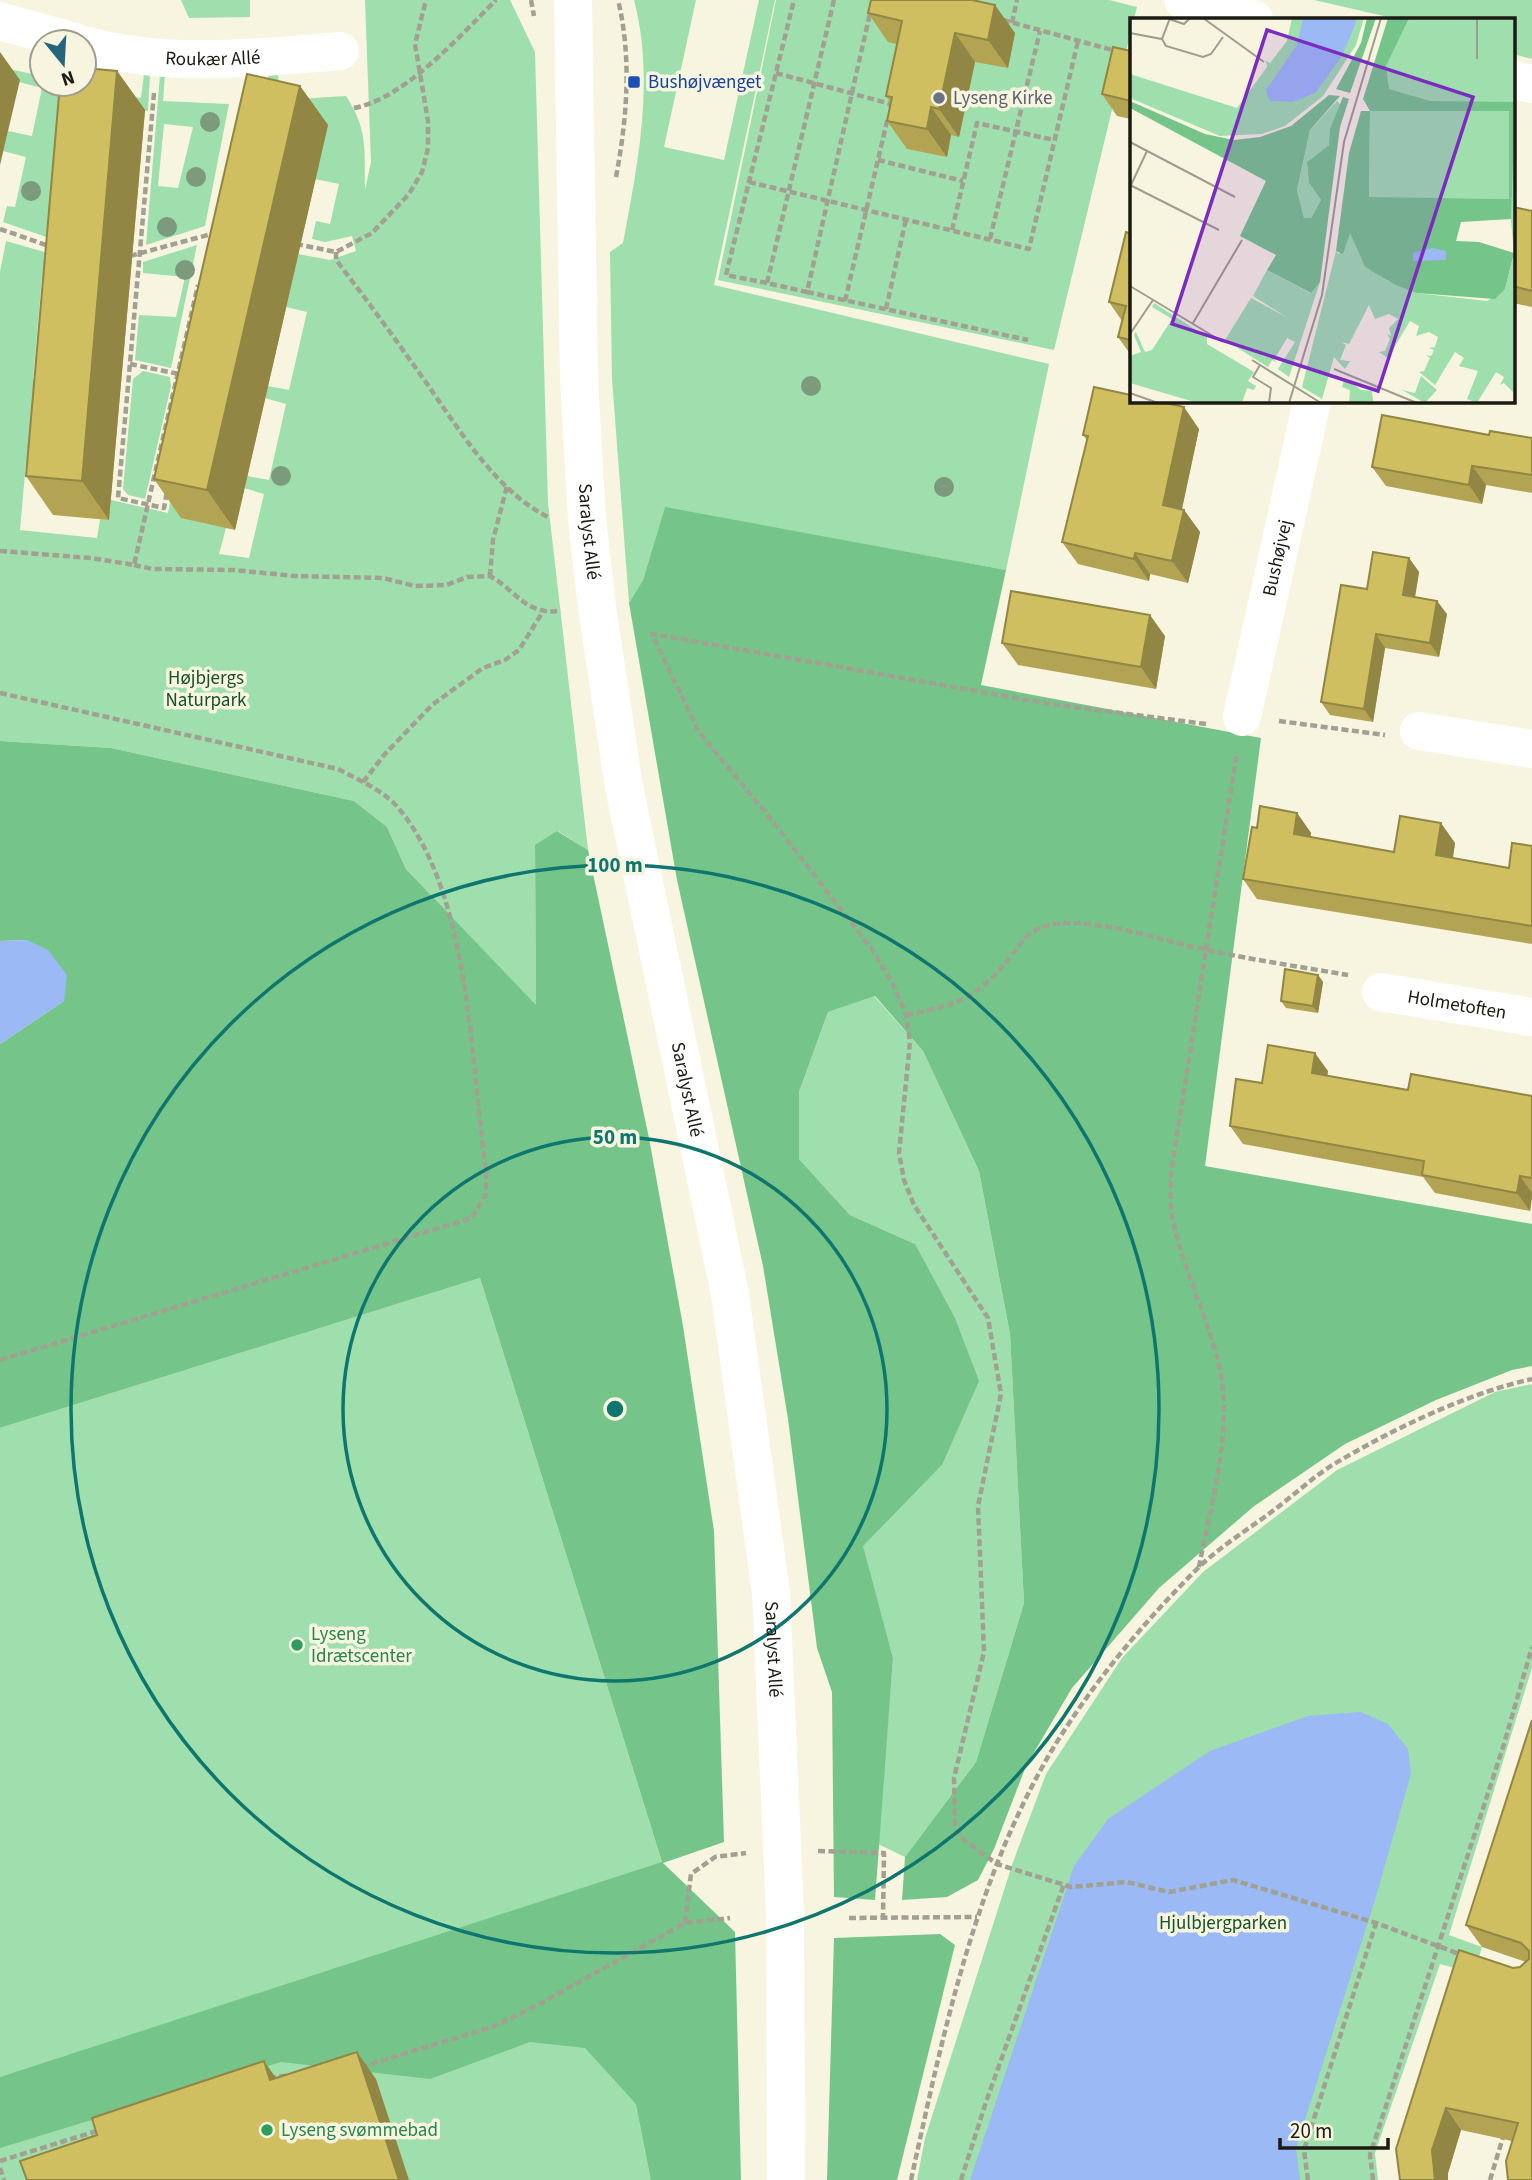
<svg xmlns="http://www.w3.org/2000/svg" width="1532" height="2180" font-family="'Source Sans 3',sans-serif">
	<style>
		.green { fill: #9fdfad; fill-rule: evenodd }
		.forest { fill: #75c58a }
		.water { fill: #9ab9f5 }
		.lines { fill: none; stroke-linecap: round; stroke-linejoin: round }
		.path { stroke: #a2a091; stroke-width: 4.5; stroke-dasharray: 7 3.5; stroke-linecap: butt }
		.street { stroke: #fff; stroke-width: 38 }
		.secondary { stroke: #fff; stroke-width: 38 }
		.tree { fill: #7c9a7c }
		.wall { fill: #b2a453 }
		.shaded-wall { fill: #918644 }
		.building { fill: #cfbf61; stroke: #918644; stroke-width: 2 }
		.ring { fill: none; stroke: #0f766e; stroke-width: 3.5 }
		.transit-dot { fill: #1a4fb4; stroke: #f7f4e0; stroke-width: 2.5 }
		.worship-dot { fill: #6b7280; stroke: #f7f4e0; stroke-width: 2.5 }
		.leisure-dot { fill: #2e9e5b; stroke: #f7f4e0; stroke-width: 2.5 }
		.labels { text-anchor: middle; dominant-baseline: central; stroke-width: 7; stroke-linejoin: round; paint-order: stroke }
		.street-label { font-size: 19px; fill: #1b1a13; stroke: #f7f4e0 }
		.transit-label { font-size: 19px; fill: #164399; stroke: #f7f4e0; text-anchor: start }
		.worship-label { font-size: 19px; fill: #5b616d; stroke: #f7f4e0; text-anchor: start }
		.park-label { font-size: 19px; fill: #17512b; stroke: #f7f4e0 }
		.leisure-label { font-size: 19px; fill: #27864d; stroke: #f7f4e0; text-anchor: start }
		.inset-road { fill: none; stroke: #9f9d8e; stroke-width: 2 }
		.view { fill: #7b2cbf; fill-opacity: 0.15; stroke: #7b2cbf; stroke-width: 3.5 }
		.inset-edge { fill: none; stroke: #1b1a13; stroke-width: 3.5 }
		.centre { fill: #0f766e; stroke: #f7f4e0; stroke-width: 3.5 }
		.ring-label { font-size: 21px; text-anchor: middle; font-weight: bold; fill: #0f766e; stroke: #f7f4e0; stroke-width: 7; stroke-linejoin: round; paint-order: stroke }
	</style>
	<rect width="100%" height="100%" fill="#f7f4e0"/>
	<g class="green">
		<polygon points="181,0 250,0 250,17 189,18"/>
		<path d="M 365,0 L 510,0 L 535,52 L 548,503 L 588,850 L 558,831 L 535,846 L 536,1006 L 406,869 L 387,827 L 354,801 L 111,748 L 0,741 L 0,272 L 6,241 L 76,261 L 74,279 L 42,277 L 33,379 L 65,383 L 58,465 L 26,462 L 20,530 L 97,538 L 100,519 L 109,520 L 111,500 L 168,513 L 176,474 L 226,528 L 219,554 L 249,558 L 264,494 L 244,488 L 247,476 L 269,480 L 286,404 L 265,398 L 268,386 L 289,390 L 307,312 L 286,307 L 298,254 L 330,260 L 356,251 L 352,236 L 325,242 L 312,239 L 316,221 L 330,224 L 339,184 L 315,179 L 255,140 L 269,74 L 278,73 L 280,100 L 346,96 C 369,131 364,152 365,190 L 371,162 Z"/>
		<path d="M 634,0 L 696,0 L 664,147 L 724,160 L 759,0 L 775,0 L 714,285 L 1049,364 L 1006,570 L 665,508 L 643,580 L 629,603 L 612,379 L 610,252 L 623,243 C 638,163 655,80 634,0 Z"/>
		<polygon points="776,0 1109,0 1137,7 1134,19 1131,19 1131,31 1054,350 718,280"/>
		<polygon points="1314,0 1532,0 1532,59 1513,54 1513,19 1397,19"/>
		<polygon points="39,49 42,50 42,84 84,84 84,61 91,63 86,90 141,98 144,74 150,74 148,111 90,106 52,239 3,222 7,206 15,207 26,157 3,151 8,131 32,136 42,88 19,82 0,67 32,74"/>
		<path d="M 160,75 L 165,75 L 163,101 L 229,104 L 205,226 L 146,245 ZM 164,124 L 193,127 L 178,188 L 158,186 Z"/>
		<polygon points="197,245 171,368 135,360 139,315 176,317 185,277 143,273 143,262"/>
		<polygon points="143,371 170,377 171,386 145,499 128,495 123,489 133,379"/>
		<polygon points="874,996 923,1051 979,1171 1010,1334 1024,1603 976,1762 905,1857 878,1844 893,1658 862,1546 942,1465 915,1244 850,1215 799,1159 799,1092 828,1012"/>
		<polygon points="480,1278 662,1862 675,2180 0,2180 0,1428"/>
		<polygon points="1532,1384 1532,1668 1449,1935 1482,1947 1474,1973 1440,1964 1375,2153 1378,2180 917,2180 925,2138 1013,1862 1046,1774 1122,1658 1203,1572 1337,1470 1495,1392"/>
	</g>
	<g class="forest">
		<polygon points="665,507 1006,570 981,685 1261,738 1205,1166 1532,1224 1532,1366 1512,1370 1436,1400 1345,1444 1253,1507 1159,1588 1072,1688 1026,1766 994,1849 978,1880 947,1897 902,1900 905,1857 976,1762 1024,1603 1010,1334 979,1171 923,1051 875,996 828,1012 799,1092 799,1159 850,1215 915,1244 955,1318 979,1381 942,1465 863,1546 893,1658 875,1900 834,1897 832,1692 817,1648 788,1419 763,1266 677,880 629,603 643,580"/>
		<polygon points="0,741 111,748 354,801 387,827 406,869 536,1005 535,845 557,831 588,850 649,1138 683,1326 714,1531 724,1842 663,1863 735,1932 741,2180 651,2180 636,2104 585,2048 530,2042 430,2079 281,2062 0,2148 0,2077 662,1862 480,1278 0,1428 0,1044 64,1001 27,940 0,941"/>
		<polygon points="940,1934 955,1945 897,2180 827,2180 834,1938"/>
	</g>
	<g class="water">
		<polygon points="27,940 48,950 67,975 64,1001 0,1044 0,941"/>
		<polygon points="1361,1712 1388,1724 1408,1749 1411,1774 1375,1900 1296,2148 1300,2180 970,2180 1074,1866 1108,1819 1210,1751 1308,1716"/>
	</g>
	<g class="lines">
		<g class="path">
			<polyline points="531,0 534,16"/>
			<polyline points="834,0 767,283 807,292 873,0"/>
			<polyline points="1003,20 1116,51"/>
			<polyline points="1012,23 1017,0"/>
			<polyline points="776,73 891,104 890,109"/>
			<polyline points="154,93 118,498 164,508 167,491"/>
			<path d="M 354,108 C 404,99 460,36 496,0"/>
			<polyline points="878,160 963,181"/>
			<path d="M 616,177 C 627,119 632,58 618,0"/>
			<polyline points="749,182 1029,249 1078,41"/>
			<polyline points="0,229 49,246"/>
			<polyline points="952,230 977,123 1054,140"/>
			<polyline points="990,239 1040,31"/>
			<polyline points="296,244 336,252 372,233 409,194 422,172 428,148 428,121 415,44 426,0"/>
			<path d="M 336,252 L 336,260 C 367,300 396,340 425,381 C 459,429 496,492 550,518"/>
			<polyline points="130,256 215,233"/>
			<polyline points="767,283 726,275 794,0"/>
			<polyline points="807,292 1028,340"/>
			<polyline points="845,301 888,117"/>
			<polyline points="886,309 906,219"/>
			<polyline points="130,364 179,374"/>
			<polyline points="0,551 91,558 134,565 198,285"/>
			<path d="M 134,565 L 153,569 L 234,570 L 294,576 L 383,578 L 415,586 L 446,585 L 467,577 L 490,576 C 518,592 525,615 561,611"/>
			<polyline points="490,576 493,540 507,486"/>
			<path d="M 0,693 L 338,769 C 360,781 384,790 400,810 C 471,897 470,1061 486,1170 L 486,1194 L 472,1218 L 0,1360"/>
			<polyline points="1279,721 1385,735"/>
			<polyline points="1206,724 1050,704 652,634 699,732 770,818 871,948 893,984 906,1015 910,1042 899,1153 904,1180 914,1205 988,1318 1001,1394 978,1506 984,1652 954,1778 955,1827 960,1837 997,1864 1071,1887 1127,1882 1169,1892 1233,1880 1376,1923 1462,1955"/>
			<polyline points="363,782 385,754 432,705 483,668 505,660 519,650 542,613"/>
			<path d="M 906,1015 C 951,1006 972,1001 1003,966 C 1014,954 1024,934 1040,928 C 1081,911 1164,942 1207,950 C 1254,960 1301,967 1348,975"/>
			<path d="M 1199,1567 C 1211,1503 1234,1430 1219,1365 C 1207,1315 1182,1267 1172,1216 C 1170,1203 1171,1187 1171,1173 L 1237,752"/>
			<polyline points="818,1851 884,1853 883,1917"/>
			<polyline points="849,1918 977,1917"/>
			<polyline points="685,1923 691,1874 715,1857 746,1853"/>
			<polyline points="361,2067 492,2027 538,2005 685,1923 730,1918"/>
			<polyline points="269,2078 291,2075"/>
			<polyline points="0,2161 100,2130"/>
			<polyline points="0,2168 4,2180"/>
			<path d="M 911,2180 C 943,2034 975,1880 1052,1750 C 1092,1684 1142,1624 1197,1569 C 1219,1547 1249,1529 1274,1510 C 1294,1495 1313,1477 1334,1464 C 1393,1429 1465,1394 1532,1379"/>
			<polyline points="961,2180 986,2102 1064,1884"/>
			<polyline points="1308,2180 1304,2150 1376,1923"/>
			<polyline points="1373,2180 1370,2155 1504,1744 1532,1647"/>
			<polyline points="1490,2180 1504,2134"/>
		</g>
		<g class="street">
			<polyline points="1183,0 1254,19"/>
			<polyline points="0,21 75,42"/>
			<path id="s1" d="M 84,45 C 168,68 255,58 340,51"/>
			<polyline points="1513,80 1532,84"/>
			<path id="s2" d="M 1242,717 L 1312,401"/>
			<polyline points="1419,731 1532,749"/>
			<path id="s3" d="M 1381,992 L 1532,1017"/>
		</g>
		<path class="secondary" id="s4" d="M 573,0 L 579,379 L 587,519 L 597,607 L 624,787 L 730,1294 L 771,1593 L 785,1913 L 786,2180"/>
	</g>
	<g class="tree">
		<circle cx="210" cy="122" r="10"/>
		<circle cx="196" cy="177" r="10"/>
		<circle cx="31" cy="191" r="10"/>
		<circle cx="167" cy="227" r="10"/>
		<circle cx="185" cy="270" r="10"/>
		<circle cx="811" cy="386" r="10"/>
		<circle cx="281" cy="476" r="10"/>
		<circle cx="944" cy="487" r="10"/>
	</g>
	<g class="wall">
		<polygon points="868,13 1015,33 1008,68 975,62 959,137 951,135 947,157 907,149 887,121 891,103 886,96 897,44 888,42"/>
		<polygon points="1131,51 1131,119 1117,116 1102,94"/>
		<polygon points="117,71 145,110 109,520 53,515 26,476"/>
		<polygon points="300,86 328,125 235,530 181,518 154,479"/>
		<polygon points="1513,207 1532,211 1532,307 1513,303"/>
		<polygon points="1131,234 1131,355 1118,337 1122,321 1109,302"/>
		<polygon points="1199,429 1182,509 1184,510 1200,532 1188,583 1150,574 1149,581 1078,564 1062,542 1087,440 1083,435"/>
		<polygon points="1489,435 1532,438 1532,493 1486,485 1482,504 1386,486 1372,467"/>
		<polygon points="1409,558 1419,572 1415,597 1447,614 1439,657 1385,648 1373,722 1330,715 1321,702 1367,589"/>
		<polygon points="1165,636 1156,689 1018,665 1002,643"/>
		<polygon points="1297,813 1311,833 1311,837 1394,852 1455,843 1453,858 1509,868 1532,846 1532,944 1257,899 1243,879 1257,828"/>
		<polygon points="1318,975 1323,982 1318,1013 1286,1008 1281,1001"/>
		<polygon points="1328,1071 1327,1076 1408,1090 1532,1096 1532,1199 1530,1211 1435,1193 1423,1177 1243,1144 1230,1126 1262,1083"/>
		<polygon points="1532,1720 1532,2180 1512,2141 1461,2130 1448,2173 1400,2180 1513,1968 1520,1967 1526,1962 1482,1947 1466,1925"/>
	</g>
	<g class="shaded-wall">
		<polygon points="995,5 1015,33 1008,68 988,40"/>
		<polygon points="955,33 975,62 959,137 939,109"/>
		<polygon points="0,52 20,80 0,165"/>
		<polygon points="117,71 145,110 109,520 82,481"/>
		<polygon points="300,86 328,125 235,530 207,490"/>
		<polygon points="931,107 951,135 947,157 927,129"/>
		<polygon points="1184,407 1199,429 1178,527 1163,505"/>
		<polygon points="1472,466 1486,485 1482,504 1469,485"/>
		<polygon points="1184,510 1200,532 1188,583 1172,561"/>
		<polygon points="1135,553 1150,574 1149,581 1134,559"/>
		<polygon points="1409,558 1419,572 1413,609 1403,595"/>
		<polygon points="1437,601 1447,614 1439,657 1430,643"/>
		<polygon points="1150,615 1165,636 1156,689 1141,667"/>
		<polygon points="1376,634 1385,648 1373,722 1364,709"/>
		<polygon points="1297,813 1311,833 1307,854 1294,834"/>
		<polygon points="1441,823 1455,843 1450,875 1436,855"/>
		<polygon points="1318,975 1323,982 1318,1013 1313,1006"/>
		<polygon points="1315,1053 1328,1071 1325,1091 1312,1073"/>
		<polygon points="1520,1176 1532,1193 1530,1211 1517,1193"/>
		<polygon points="357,2052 376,2079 409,2180 399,2180"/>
		<polygon points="264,2061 283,2088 270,2080"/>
		<polygon points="1446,2108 1461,2130 1448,2173 1448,2180 1435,2180 1432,2150"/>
	</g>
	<g class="building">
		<polygon points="871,0 972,0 995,5 988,40 955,33 939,109 931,107 927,129 887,121 892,97 886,96 902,21 868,13"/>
		<polygon points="1113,47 1131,51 1131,101 1102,94"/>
		<polygon points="84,68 117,71 82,481 26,476 60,84 84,84"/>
		<polygon points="247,74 300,86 207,490 154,479"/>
		<polygon points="1513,207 1532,211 1532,291 1513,286"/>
		<polygon points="1126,232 1131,234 1131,340 1118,337 1126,306 1109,302"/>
		<polygon points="1094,387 1131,395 1131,401 1156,401 1184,407 1163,505 1184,510 1172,561 1135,553 1134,559 1062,542 1088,436 1083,435"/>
		<polygon points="1382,415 1489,435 1490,431 1532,438 1532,475 1472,466 1469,485 1372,467"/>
		<polygon points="1373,552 1409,558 1403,595 1437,601 1430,643 1376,634 1364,709 1321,702 1341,585 1367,589"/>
		<polygon points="1011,591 1150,615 1141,667 1002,643"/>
		<polygon points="1260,806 1297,813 1294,834 1394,852 1400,816 1441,823 1436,855 1509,868 1512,843 1532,846 1532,926 1243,879 1252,827 1257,828"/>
		<polygon points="1285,969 1318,975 1313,1006 1281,1001"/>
		<polygon points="1268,1045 1315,1053 1312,1073 1408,1090 1411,1074 1532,1096 1532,1178 1520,1176 1517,1193 1422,1175 1424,1161 1230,1126 1236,1079 1262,1083"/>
		<polygon points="1532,1720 1532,2180 1508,2180 1506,2161 1518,2123 1446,2108 1432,2150 1435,2180 1400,2180 1396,2149 1459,1950 1513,1968 1520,1967 1529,1959 1529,1951 1521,1943 1466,1925"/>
		<polygon points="357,2052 399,2180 27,2180 20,2161 97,2135 92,2118 264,2061 270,2080"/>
	</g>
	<g class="ring">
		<circle cx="615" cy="1409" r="272"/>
		<circle cx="615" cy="1409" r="544"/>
	</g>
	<rect class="transit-dot" x="627" y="75" width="14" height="14" rx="3.5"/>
	<circle class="worship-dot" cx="939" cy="98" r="7"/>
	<g class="leisure-dot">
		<circle cx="297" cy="1645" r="7"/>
		<circle cx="267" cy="2130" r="7"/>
	</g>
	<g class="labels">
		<g class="street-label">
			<text stroke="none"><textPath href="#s1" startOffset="130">Roukær Allé</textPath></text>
			<text stroke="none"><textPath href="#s4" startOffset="532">Saralyst Allé</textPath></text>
			<text stroke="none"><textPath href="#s2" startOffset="163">Bushøjvej</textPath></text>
			<text stroke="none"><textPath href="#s3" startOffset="77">Holmetoften</textPath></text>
			<text stroke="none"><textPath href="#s4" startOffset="1099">Saralyst Allé</textPath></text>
			<text stroke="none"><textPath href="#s4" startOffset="1666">Saralyst Allé</textPath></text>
		</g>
		<g class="transit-label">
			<text x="648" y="82">Bushøjvænget</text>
		</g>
		<g class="worship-label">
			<text x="953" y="98">Lyseng Kirke</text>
		</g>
		<g class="park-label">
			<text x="206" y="678">Højbjergs<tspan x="206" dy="22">Naturpark</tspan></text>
			<text x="1223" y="1923">Hjulbjergparken</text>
		</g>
		<g class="leisure-label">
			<text x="311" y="1634">Lyseng<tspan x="311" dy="22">Idrætscenter</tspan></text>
			<text x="281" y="2130">Lyseng svømmebad</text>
		</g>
	</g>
	<g transform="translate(1130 18)">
		<rect width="385" height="385" fill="#f7f4e0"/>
		<path d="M 162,0 L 234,0 L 226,27 L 193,78 L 155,108 L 132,116 L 90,118 L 0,80 L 0,56 L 107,90 L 137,49 L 136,43 L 140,45 L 157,23 ZM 266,0 L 385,0 L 385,376 L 374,365 L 370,367 L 374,359 L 366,354 L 347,385 L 337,381 L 348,353 L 329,348 L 334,340 L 325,334 L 305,367 L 289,354 L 294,353 L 300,340 L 296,337 L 301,338 L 304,332 L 299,330 L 305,329 L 308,319 L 299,314 L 286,318 L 289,308 L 280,303 L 258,340 L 249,334 L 255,333 L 260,321 L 257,316 L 261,318 L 259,310 L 268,301 L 259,296 L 245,301 L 239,287 L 219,326 L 211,324 L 216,327 L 210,342 L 220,343 L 215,351 L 204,339 L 192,381 L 172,369 L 206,233 L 209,236 L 220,214 L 235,249 L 286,275 L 357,283 L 375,271 L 384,235 L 379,181 L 239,180 L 240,93 ZM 207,83 L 210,86 L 199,127 L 177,144 L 179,165 L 191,182 L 181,200 L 174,200 L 167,172 L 180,112 ZM 137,252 L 180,275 L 190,264 L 159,359 L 148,351 L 165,324 L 157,320 L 144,342 L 148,345 L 142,342 L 138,349 L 95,322 L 121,280 L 158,300 L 123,278 ZM 24,285 L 77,319 L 77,326 L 124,354 L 118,363 L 126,368 L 124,372 L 117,370 L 112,385 L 68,385 L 0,365 L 0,338 L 11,334 L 4,317 L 6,314 L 15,334 L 22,332 L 42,301 L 22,289 ZM 291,358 L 307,372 L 295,385 L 272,372 L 285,375 ZM 215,360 L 231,372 L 242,373 L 243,383 L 219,385 L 220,372 L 212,369 Z" fill="#9fdfad"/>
		<path d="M 237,0 L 246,0 L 220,75 L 206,71 L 231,25 ZM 258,0 L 279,0 L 256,48 L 259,71 L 300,83 L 385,84 L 381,201 L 331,204 L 326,223 L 349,224 L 384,235 L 375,271 L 365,281 L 286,275 L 266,267 L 235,249 L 220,215 L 213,236 L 206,233 L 219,135 L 231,93 L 240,93 L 233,81 ZM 240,93 L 379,93 L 379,181 L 239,179 ZM 199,77 L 210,78 L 180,112 L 167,172 L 174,200 L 181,200 L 191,182 L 179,165 L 177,144 L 199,127 L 200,111 L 213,79 L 219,81 L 210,109 L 190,264 L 181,275 L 137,252 L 146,237 L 110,218 L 136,163 L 0,90 L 0,83 L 75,116 L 104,122 L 130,119 L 161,108 Z" fill="#75c58a" fill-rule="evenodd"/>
		<path d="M 173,0 L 226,0 L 225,7 L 212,38 L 185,75 L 162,84 L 140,83 L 136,72 L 167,27 ZM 302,230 L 316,233 L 316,242 L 283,243 L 283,235 Z" fill="#9ab9f5"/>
		<path class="inset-road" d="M 73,0 L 134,44M 39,1 L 54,6 L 60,0M 0,15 L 32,21 L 40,0M 32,21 L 36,28 L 73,39 L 81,36 L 93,19M 347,41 L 347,0M 0,124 L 105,179M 0,167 L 89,212M 1,167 L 17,133M 0,268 L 93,324M 63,305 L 112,222M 0,316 L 23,282M 122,342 L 191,385M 130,347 L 123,359 L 141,370 L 139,385M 204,351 L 287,385M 0,375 L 28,385M 159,385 L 192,277 L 214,124 L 251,0"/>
		<path class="view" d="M 137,12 L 343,79 L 248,373 L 42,306 Z"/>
		<rect width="385" height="385" class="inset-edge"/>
	</g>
	<circle cx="615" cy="1409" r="10" class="centre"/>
	<g class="ring-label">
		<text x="615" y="872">100 m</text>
		<text x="615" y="1144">50 m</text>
	</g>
	<g transform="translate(63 63) rotate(162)"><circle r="33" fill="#f7f4e0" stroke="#9f9d8e" stroke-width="2"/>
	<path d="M0-5L12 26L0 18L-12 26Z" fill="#25667a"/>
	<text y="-10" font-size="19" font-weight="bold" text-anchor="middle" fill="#1b1a13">N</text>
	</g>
	<path d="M1280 2138v10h108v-10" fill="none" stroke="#1b1a13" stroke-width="3.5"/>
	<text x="1290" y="2138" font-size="21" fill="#1b1a13" stroke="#f7f4e0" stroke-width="5" paint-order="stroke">20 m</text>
</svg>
